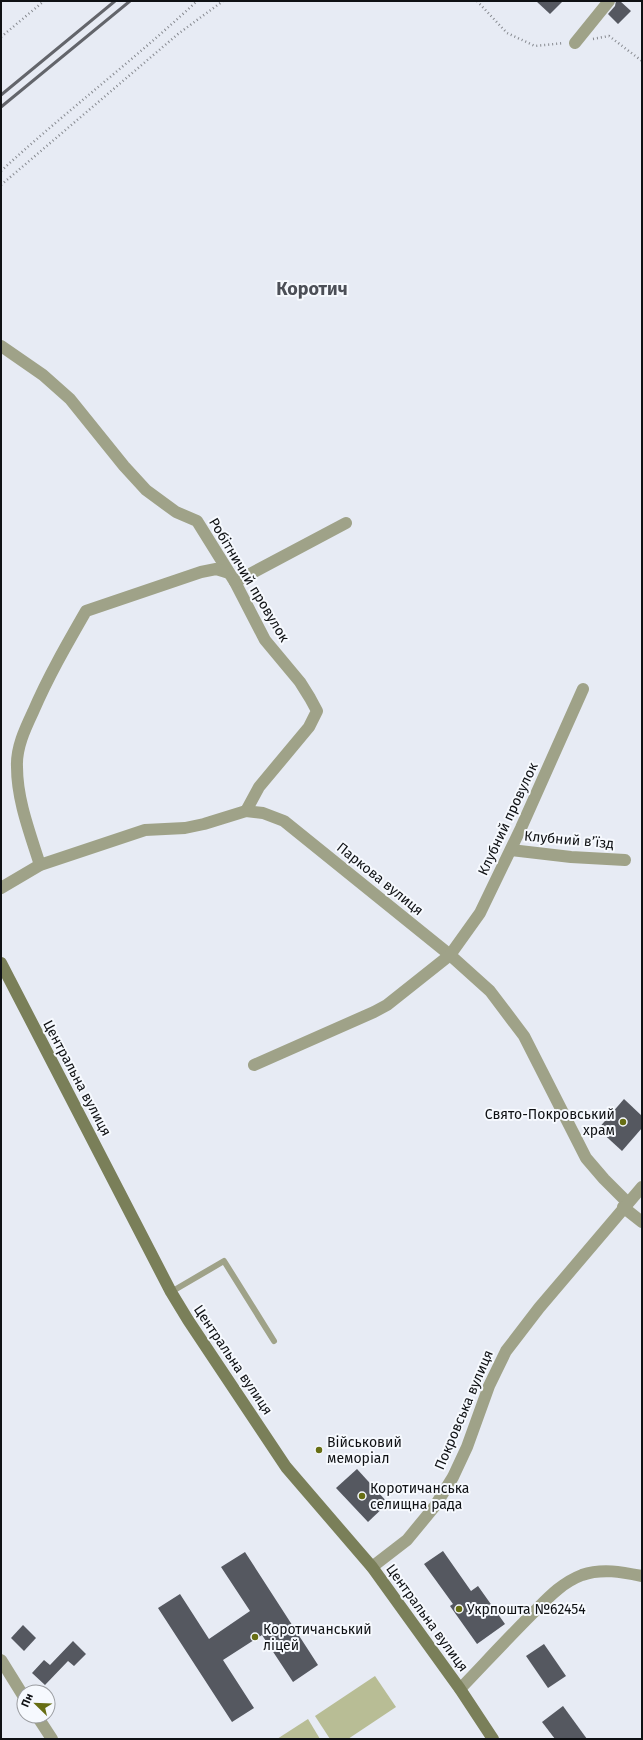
<svg xmlns="http://www.w3.org/2000/svg" width="643" height="1740" font-family="'Fira Sans',sans-serif">
	<style>
		.green { fill: #b8bd95 }
		.building { fill: #555860 }
		.lines { fill: none; stroke-linecap: round; stroke-linejoin: round }
		.path { stroke: #878a90; stroke-width: 2.5; stroke-dasharray: 1 3; stroke-linecap: butt }
		.lane { stroke: #9fa288; stroke-width: 6 }
		.street { stroke: #9fa288; stroke-width: 12 }
		.secondary { stroke: #7a7f59; stroke-width: 12 }
		.rail { stroke: #63656b; stroke-width: 3 }
		.poi-dot { fill: #676e14; stroke: #f6f9fe; stroke-width: 1.5 }
		.labels { text-anchor: middle; dominant-baseline: central; stroke-width: 4; stroke-linejoin: round; paint-order: stroke }
		.street-label { font-size: 14px; fill: #0f1114; stroke: #f6f9fe }
		.poi-label { font-size: 14px; fill: #0f1114; stroke: #f6f9fe; text-anchor: start }
		.district-label { font-size: 18px; font-weight: bold; fill: #4c4f57; stroke: #f6f9fe }
	</style>
	<rect width="100%" height="100%" fill="#e7ebf4"/>
	<g class="green">
		<polygon points="375,1676 396,1707 348,1739 330,1739 315,1716"/>
		<polygon points="308,1719 320,1739 277,1739"/>
	</g>
	<g class="building">
		<polygon points="536,1 563,1 550,14"/>
		<polygon points="616,1 620,1 631,11 618,24 608,14 615,6"/>
		<polygon points="624,1099 642,1116 642,1128 622,1151 598,1129"/>
		<polygon points="357,1469 388,1503 368,1522 336,1488"/>
		<polygon points="443,1551 471,1591 478,1586 505,1624 477,1644 450,1606 453,1604 424,1564"/>
		<polygon points="245,1552 318,1665 293,1682 262,1635 223,1660 254,1708 232,1722 158,1608 180,1594 209,1639 250,1611 221,1567"/>
		<polygon points="23,1625 36,1638 24,1651 11,1638"/>
		<polygon points="73,1641 86,1654 74,1666 68,1661 45,1685 32,1673 44,1660 50,1665"/>
		<polygon points="544,1644 566,1676 548,1688 526,1656"/>
		<polygon points="563,1706 587,1739 555,1739 542,1722"/>
	</g>
	<g class="lines">
		<g class="path">
			<polyline points="477,1 507,33 535,46 564,43"/>
			<polyline points="1,37 44,1"/>
			<polyline points="593,39 609,36 642,61"/>
			<path d="M 1,171 C 65,112 134,60 197,1"/>
			<polyline points="1,185 178,34 223,1"/>
		</g>
		<polyline class="lane" points="171,1292 224,1261 274,1341"/>
		<g class="street">
			<polyline points="575,43 609,1"/>
			<polyline points="1,346 43,375 70,399 124,466 146,490 176,512 197,521 235,582 265,640 300,682 310,698 317,711 309,727 259,787 246,811"/>
			<polyline points="235,582 346,523"/>
			<polyline points="511,850 571,857 625,860"/>
			<path d="M 40,865 C 30,833 17,800 17,767 C 16,748 25,729 33,712 C 48,677 67,644 86,611 L 201,572 L 216,569 L 229,573"/>
			<polyline points="1,888 40,865 145,830 185,828 204,824 246,811 263,813 284,821 450,955 490,991 524,1036 586,1158 604,1179 627,1202"/>
			<polyline points="254,1065 374,1012 387,1005 450,955 480,913 521,828 583,689"/>
			<polyline points="623,1207 642,1222"/>
			<polyline points="372,1567 407,1540 435,1506 453,1477 467,1447 489,1386 506,1351 539,1308 642,1187"/>
			<polyline points="1,1660 24,1697"/>
			<path d="M 460,1689 C 484,1664 507,1639 532,1614 C 547,1599 561,1583 582,1575 C 602,1568 622,1572 642,1576"/>
			<polyline points="37,1716 52,1739"/>
		</g>
		<polyline class="secondary" points="1,963 171,1292 188,1320 286,1467 372,1567 460,1689 493,1739"/>
		<g class="rail">
			<polyline points="1,95 115,1"/>
			<polyline points="1,107 130,1"/>
		</g>
	</g>
	<g class="poi-dot">
		<circle cx="623" cy="1122" r="4"/>
		<circle cx="319" cy="1450" r="4"/>
		<circle cx="362" cy="1496" r="4"/>
		<circle cx="459" cy="1609" r="4"/>
		<circle cx="255" cy="1637" r="4"/>
	</g>
	<g class="labels">
		<g class="street-label">
			<text transform="translate(249 580) rotate(59)">Робітничий провулок</text>
			<text transform="translate(508 819) rotate(-65)">Клубний провулок</text>
			<text transform="translate(569 840) rotate(5)">Клубний в’їзд</text>
			<text transform="translate(380 879) rotate(39)">Паркова вулиця</text>
			<text transform="translate(77 1078) rotate(62)">Центральна вулиця</text>
			<text transform="translate(233 1360) rotate(56)">Центральна вулиця</text>
			<text transform="translate(464 1410) rotate(-67)">Покровська вулиця</text>
			<text transform="translate(427 1618) rotate(54)">Центральна вулиця</text>
		</g>
		<g class="poi-label">
			<text x="615" y="1114" text-anchor="end">Свято-Покровський<tspan x="615" dy="16">храм</tspan></text>
			<text x="327" y="1442">Військовий<tspan x="327" dy="16">меморіал</tspan></text>
			<text x="370" y="1488">Коротичанська<tspan x="370" dy="16">селищна рада</tspan></text>
			<text x="467" y="1609">Укрпошта №62454</text>
			<text x="263" y="1629">Коротичанський<tspan x="263" dy="16">ліцей</tspan></text>
		</g>
		<g class="district-label">
			<text x="312" y="289">Коротич</text>
		</g>
	</g>
	<rect width="643" height="1740" fill="none" stroke="#0f1114" stroke-width="4"/>
	<g transform="translate(36 1704) rotate(293)"><circle r="19" fill="#f6f9fe" stroke="#9a9ca0"/>
	<path d="M0-3L7 15L0 10L-7 15Z" fill="#676e14"/>
	<text y="-6" font-size="11" font-weight="bold" text-anchor="middle" fill="#0f1114">Пн</text>
	</g>
</svg>
